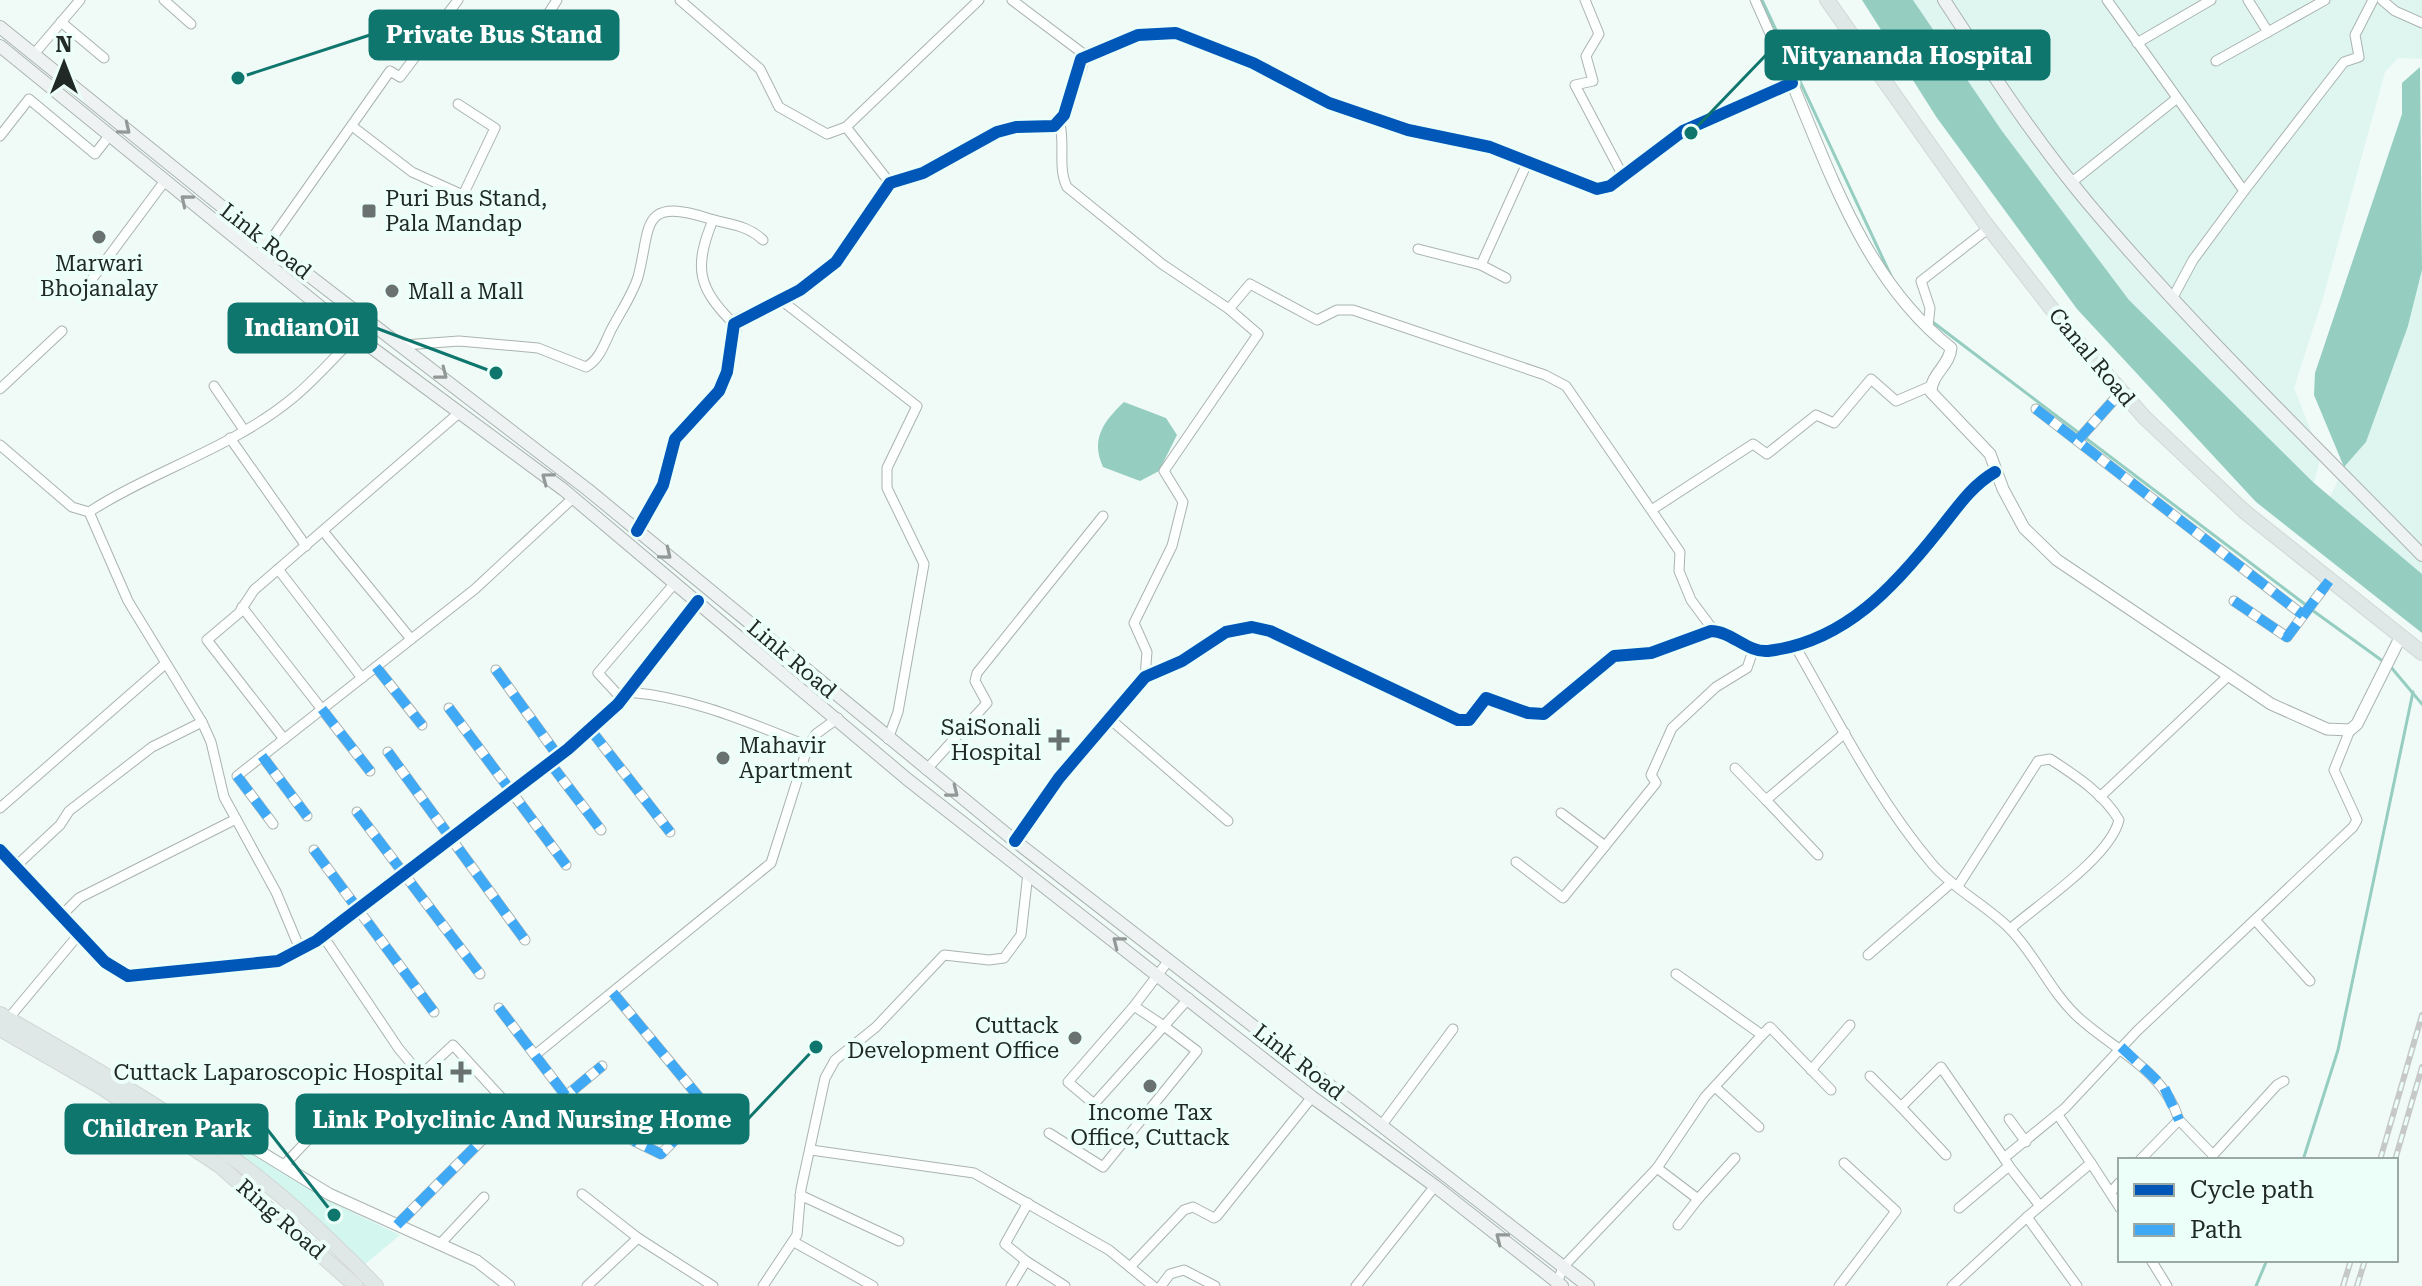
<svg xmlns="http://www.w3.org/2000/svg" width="2422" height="1286" font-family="'Roboto Serif',serif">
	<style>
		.built { fill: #dff6f0 }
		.green { fill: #d3f7ee }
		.water { fill: #95cec0 }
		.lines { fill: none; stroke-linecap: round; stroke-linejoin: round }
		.stream { stroke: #95cec0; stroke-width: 3 }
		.minor-casing { stroke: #aab3b0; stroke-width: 11 }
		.tertiary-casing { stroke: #aab3b0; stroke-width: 13 }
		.secondary-casing { stroke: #aab3b0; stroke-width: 14 }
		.primary-casing { stroke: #d1d7d5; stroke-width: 16 }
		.minor { stroke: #fdfefe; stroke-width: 9 }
		.tertiary { stroke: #fdfefe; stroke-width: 11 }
		.secondary { stroke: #eef2f2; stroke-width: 12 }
		.primary { stroke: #dfe8e6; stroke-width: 14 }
		.rail-casing { stroke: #c6c9c8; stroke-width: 6 }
		.rail { stroke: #ecfff9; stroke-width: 3; stroke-dasharray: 9; stroke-linecap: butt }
		.quiet { stroke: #3fa9f5; stroke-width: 10; stroke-dasharray: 20 10; stroke-linecap: butt }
		.cycleway-casing { stroke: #ecfff9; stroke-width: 17 }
		.cycleway { stroke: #0057b8; stroke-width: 12 }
		.oneway { stroke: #919896 }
		.poi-dot { fill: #697270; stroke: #ecfff9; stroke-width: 3 }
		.labels { text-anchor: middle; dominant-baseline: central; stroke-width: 8; stroke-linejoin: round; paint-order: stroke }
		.poi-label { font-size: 22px; fill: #202926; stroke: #ecfff9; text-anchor: start }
		.street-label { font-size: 22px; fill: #202926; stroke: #ecfff9 }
		.leader { fill: none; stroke: #0f766e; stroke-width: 3 }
		.callout-dot { fill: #0f766e; stroke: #ecfff9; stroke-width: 3 }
		.callout { fill: #0f766e; stroke: #0f766e; stroke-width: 3 }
		.callout-label { font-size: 24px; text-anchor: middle; font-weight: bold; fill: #fff }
	</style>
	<rect width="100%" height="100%" fill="#f0fbf8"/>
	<g class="built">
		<polygon points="1913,0 2422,0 2422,59 2398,58 2385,72 2323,298 2294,388 2321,456 2314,483 2129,300 2002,131"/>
		<polygon points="2422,270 2422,574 2330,497 2344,467 2366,441 2408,326"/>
	</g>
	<polygon class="green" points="246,1149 337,1205 400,1235 363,1266 240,1155 239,1152"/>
	<g class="water">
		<polygon points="1862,0 1913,0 2002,131 2129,300 2314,483 2422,574 2422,633 2256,502 2077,309 1937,118"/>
		<polygon points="2420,67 2422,270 2408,326 2366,442 2344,467 2314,395 2315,373 2402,114 2402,83"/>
		<path d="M 1124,402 L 1166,418 L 1177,435 L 1159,471 L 1140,481 L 1103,467 C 1090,439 1104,421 1124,402 Z"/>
	</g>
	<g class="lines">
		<g class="stream">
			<polyline points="1762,0 1891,276"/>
			<polyline points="1930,320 2306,605"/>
			<polyline points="2312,610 2384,662"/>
			<polyline points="2390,666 2422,704"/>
			<polyline points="2303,1160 2338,1050 2413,692"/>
			<polyline points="2256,1286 2267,1260"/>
		</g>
		<g class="minor-casing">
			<g id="minor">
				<polyline points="164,0 191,24"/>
				<polyline points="680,0 760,69 779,107 827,134 846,127"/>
				<polyline points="1012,0 1085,55"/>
				<polyline points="1585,0 1599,34 1586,56 1593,81 1575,85 1623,176"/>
				<polyline points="1755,0 1792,83"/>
				<polyline points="2107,0 2244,191 2193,260 2172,299"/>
				<polyline points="2248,0 2268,32 2325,0"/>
				<polyline points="2382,0 2395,11 2422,23"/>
				<polyline points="61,22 104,58"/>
				<polyline points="541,25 557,0"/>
				<polyline points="2137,43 2211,0"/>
				<polyline points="34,54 80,0"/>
				<polyline points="2216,61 2268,32"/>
				<path d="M 1059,120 C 1066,142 1057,167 1067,187 L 1162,264 L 1229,309 L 1250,284 L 1317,320 L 1337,310 L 1353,310 L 1545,375 L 1566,386 L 1680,552 L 1679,571 L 1691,600 L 1714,631"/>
				<polyline points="352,126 412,172 463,195 495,128 458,104"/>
				<polyline points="0,136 29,99 95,154 109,136"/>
				<polyline points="2072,182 2176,99"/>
				<polyline points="890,183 846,127 979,0"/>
				<polyline points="2244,191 2344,62 2359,57 2355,35 2373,0"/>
				<path d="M 713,220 C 693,268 698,288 734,324"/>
				<polyline points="268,244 390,71 400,77 458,0"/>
				<polyline points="1418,249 1481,265 1528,161"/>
				<polyline points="1481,265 1506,278"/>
				<polyline points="92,279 164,182"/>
				<polyline points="781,300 917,406 887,468 887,488 924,564 898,712 888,739"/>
				<polyline points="1928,327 1930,308 1921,281 1989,228"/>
				<path d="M 404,345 L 459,341 L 538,348 L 586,367 C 599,360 604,345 610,332 C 619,314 632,296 638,277 C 651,229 639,196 707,218 C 729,225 746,224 763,240"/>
				<polyline points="214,386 244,430"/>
				<polyline points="0,389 62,331"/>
				<polyline points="2036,409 2303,615"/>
				<polyline points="230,438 306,546"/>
				<polyline points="2078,440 2121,392"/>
				<path d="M 0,445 L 72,507 L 89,512 C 154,470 233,448 294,397 C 316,379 335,356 356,336"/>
				<polyline points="1653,509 1753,444 1767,454 1816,415 1834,423 1871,379 1896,401 1931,386"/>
				<polyline points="89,512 128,601 202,722 211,742 224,797 276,892 300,949"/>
				<polyline points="323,531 411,639"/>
				<polyline points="278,569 362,678"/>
				<polyline points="2234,601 2287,637 2329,581"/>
				<polyline points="242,607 370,771"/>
				<path d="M 1794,644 C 1837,719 1877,799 1933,865 C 1954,889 1984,904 2008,927 C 2035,953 2050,992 2079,1018 C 2114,1050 2164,1070 2179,1120"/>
				<polyline points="376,667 422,725"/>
				<polyline points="496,670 558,756"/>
				<polyline points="1145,677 1147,652 1134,623 1172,546 1183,502 1164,471 1258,334 1229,309"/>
				<path d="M 627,692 C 692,697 748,722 808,746"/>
				<polyline points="622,699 598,673 674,584"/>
				<polyline points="449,708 566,865"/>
				<polyline points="1110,719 1228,821"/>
				<polyline points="590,729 670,832"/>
				<polyline points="284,739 207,640 239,613 254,590 460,412"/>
				<polyline points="388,752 525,940"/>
				<polyline points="262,756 307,816"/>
				<polyline points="550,763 601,830"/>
				<polyline points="1735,768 1766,800 1845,733"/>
				<polyline points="926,770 987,703 975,681 977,673 1103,516"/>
				<polyline points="2100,797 2227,677"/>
				<polyline points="1766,800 1818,855"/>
				<polyline points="0,808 165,664"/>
				<polyline points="357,812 480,974"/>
				<polyline points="1561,813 1605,846"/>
				<polyline points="273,824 237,776 475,589 573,498"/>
				<polyline points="0,850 105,962 128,976 278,961 316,941 568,749 618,704 698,601"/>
				<polyline points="314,850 434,1012"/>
				<polyline points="1516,862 1563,898 1656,783 1651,775 1672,728 1716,687 1747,668 1754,648"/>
				<polyline points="16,866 60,825 69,811 152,747 202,722"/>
				<path d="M 1958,886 L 2038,761 L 2050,759 C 2075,775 2104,794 2119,820 C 2110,857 2040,903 2010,929"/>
				<polyline points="63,914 79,898 236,819"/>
				<polyline points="2256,921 2310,981"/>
				<polyline points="323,936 399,1049 421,1075 453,1045 532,1131"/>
				<polyline points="1868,955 1951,883"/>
				<polyline points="613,993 707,1107 661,1154 634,1141"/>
				<polyline points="1134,1006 1068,1082 1094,1104 1164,1026 1134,1006 1169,960"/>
				<polyline points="499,1008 566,1096 602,1066"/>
				<polyline points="8,1019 80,933"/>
				<polyline points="1762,1035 1770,1027 1831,1090"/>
				<polyline points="535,1055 771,863 808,746 816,734 838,718"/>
				<polyline points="1811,1070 1850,1025"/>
				<polyline points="1870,1076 1901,1107 1941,1067 2004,1158 2065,1108 2137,1031 2353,827 2357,820 2334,770 2350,730"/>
				<polyline points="1715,1087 1759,1127"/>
				<polyline points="1901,1107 1946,1155"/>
				<polyline points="2058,1115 2091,1163"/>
				<polyline points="2009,1119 2026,1142"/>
				<polyline points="1381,1126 1453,1029"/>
				<polyline points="1049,1133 1103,1167 1197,1051 1164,1026 1189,998"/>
				<polyline points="811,1150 974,1173 1109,1250 1153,1286"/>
				<polyline points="2140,1160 2179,1120 2213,1155 2277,1085 2284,1081"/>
				<polyline points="283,1166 322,1125"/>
				<polyline points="2009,1166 2040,1206"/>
				<polyline points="1657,1168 1698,1199 1735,1158"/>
				<polyline points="2111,1192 2120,1182"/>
				<polyline points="582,1194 638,1238"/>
				<polyline points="800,1195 899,1241"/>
				<polyline points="1959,1208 2009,1166 2004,1158"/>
				<polyline points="397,1225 493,1129"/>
				<polyline points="1678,1225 1698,1199"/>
				<polyline points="794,1242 873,1286"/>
				<polyline points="440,1244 484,1197"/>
				<polyline points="2151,1260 2167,1286"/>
				<polyline points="1026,1261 1005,1244 1028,1203"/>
				<polyline points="1130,1267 1184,1210 1193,1207 1214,1218 1217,1216 1312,1097"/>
				<polyline points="587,1286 638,1238 713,1286"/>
				<polyline points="763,1286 797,1235 801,1189 825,1078 835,1060 876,1027 944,955 989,960 1004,958 1021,935 1028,873"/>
				<polyline points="1011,1286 1026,1261 1065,1286"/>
				<polyline points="1161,1286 1170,1274 1184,1270 1215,1286"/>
				<polyline points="1356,1286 1435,1186"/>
				<polyline points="1556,1286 1563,1267 1657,1168 1705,1097 1762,1035 1676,974"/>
				<polyline points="1839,1286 1896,1211 1844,1163"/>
				<polyline points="1952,1286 2027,1217"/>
				<polyline points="2077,1286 2027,1217 2091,1163 2120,1208"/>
			</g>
		</g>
		<g class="tertiary-casing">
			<g id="tertiary">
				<path d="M 637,531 L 663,485 L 675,439 L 719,391 L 727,372 L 737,320 L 800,290 L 822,274 L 836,262 L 890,183 L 923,173 L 997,132 L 1016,127 L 1054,126 L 1064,115 L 1085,55 L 1138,35 L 1176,33 L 1253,63 L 1329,103 L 1408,130 L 1490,147 L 1597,189 L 1610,186 L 1683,131 L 1792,83 C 1832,178 1867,282 1951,348 C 1950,365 1931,374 1931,392 L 1990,454 L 2003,489 L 2024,528 L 2057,560 L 2271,704 L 2327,729 L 2350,730 L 2357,724 L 2400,638"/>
				<path d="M 1015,841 L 1059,778 L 1145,677 L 1182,661 L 1226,632 L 1252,627 L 1270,631 L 1458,720 L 1469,720 L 1486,698 L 1528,713 L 1544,714 L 1614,656 L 1651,653 L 1711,631 C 1731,631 1748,653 1768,651 C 1845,642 1895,586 1940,529 C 1957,508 1971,486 1995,472"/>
				<polyline points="212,1144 228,1137 241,1140 329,1194 477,1261 509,1286"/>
			</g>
		</g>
		<g class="secondary-casing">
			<g id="secondary">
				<path d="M 1944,0 C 1989,69 2035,140 2088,203 C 2192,327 2309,439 2422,555"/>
				<polyline points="0,27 268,244 587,489 1015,841 1588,1286"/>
				<polyline points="0,46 356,336 564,490 907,779 1312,1097 1435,1186 1562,1286"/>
			</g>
		</g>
		<g class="primary-casing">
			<g id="primary">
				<polyline points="1827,0 1985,223 2072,335 2145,418 2245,512 2422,653"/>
				<path d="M 0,1014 C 89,1065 178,1115 259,1178 C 301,1211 339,1248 376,1286"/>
				<polyline points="0,1029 101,1087 220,1166 356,1286"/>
			</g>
		</g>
		<use href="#minor" class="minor"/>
		<use href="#tertiary" class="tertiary"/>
		<use href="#secondary" class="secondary"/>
		<use href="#primary" class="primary"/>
		<g class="rail-casing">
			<g id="rail">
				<polyline points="2380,1160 2422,1015"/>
				<polyline points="2395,1160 2422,1067"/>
				<polyline points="2343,1286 2351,1260"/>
				<polyline points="2357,1286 2365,1260"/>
			</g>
		</g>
		<use href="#rail" class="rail"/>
		<g class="quiet">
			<polyline points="2036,409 2303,615"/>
			<polyline points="2078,440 2121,392"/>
			<polyline points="2234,601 2287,637 2329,581"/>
			<polyline points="376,667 422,725"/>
			<polyline points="496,670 558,756"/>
			<polyline points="449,708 566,865"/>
			<polyline points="322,709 370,771"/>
			<polyline points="590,729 670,832"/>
			<polyline points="388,752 525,940"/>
			<polyline points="262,756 307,816"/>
			<polyline points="550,763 601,830"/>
			<polyline points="237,776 273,824"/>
			<polyline points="357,812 480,974"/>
			<polyline points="314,850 434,1012"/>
			<polyline points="613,993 707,1107 661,1154 634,1141"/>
			<polyline points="499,1008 566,1096 602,1066"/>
			<polyline points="2121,1047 2164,1087 2179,1120"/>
			<polyline points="397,1225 493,1129"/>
		</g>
		<g class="cycleway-casing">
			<g id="cycleway">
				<polyline points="637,531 663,485 675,439 719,391 727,372 734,324 800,290 836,262 890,183 923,173 997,132 1016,127 1054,126 1064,115 1081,59 1138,35 1176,33 1253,63 1329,103 1408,130 1490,147 1597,189 1610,186 1683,131 1792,83"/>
				<path d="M 1015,841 L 1059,778 L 1145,677 L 1182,661 L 1226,632 L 1252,627 L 1270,631 L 1458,720 L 1469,720 L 1486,698 L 1528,713 L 1544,714 L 1614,656 L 1651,653 L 1711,631 C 1731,631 1748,653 1768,651 C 1845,642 1895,586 1940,529 C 1957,508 1971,486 1995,472"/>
				<polyline points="0,850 105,962 128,976 278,961 316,941 568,749 618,704 698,601"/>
			</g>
		</g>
		<use href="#cycleway" class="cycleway"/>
	</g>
	<defs><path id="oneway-chevron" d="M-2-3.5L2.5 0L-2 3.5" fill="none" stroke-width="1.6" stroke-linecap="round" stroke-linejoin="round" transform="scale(2)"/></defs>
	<g class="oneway">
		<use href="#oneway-chevron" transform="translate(125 129) rotate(39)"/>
		<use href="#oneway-chevron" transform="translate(186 200) rotate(-140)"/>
		<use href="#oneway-chevron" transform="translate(442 374) rotate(38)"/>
		<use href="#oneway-chevron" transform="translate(547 478) rotate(-143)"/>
		<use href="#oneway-chevron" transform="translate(666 554) rotate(39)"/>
		<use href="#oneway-chevron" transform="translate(953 792) rotate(38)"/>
		<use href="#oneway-chevron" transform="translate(1118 942) rotate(-142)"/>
		<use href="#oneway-chevron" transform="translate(1501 1238) rotate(-142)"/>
	</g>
	<g class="poi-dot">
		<rect x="361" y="203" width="16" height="16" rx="4"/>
		<circle cx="99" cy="237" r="8"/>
		<circle cx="392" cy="291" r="8"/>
		<path d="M1055 728h8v8h8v8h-8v8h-8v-8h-8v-8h8z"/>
		<circle cx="723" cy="758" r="8"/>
		<circle cx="1075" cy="1038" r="8"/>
		<path d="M457 1060h8v8h8v8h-8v8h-8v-8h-8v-8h8z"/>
		<circle cx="1150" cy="1086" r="8"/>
	</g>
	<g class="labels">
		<g class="poi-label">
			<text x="385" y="198">Puri Bus Stand,<tspan x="385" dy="25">Pala Mandap</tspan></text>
			<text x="99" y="263" text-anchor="middle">Marwari<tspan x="99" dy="25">Bhojanalay</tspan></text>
			<text x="408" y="291">Mall a Mall</text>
			<text x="1041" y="727" text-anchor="end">SaiSonali<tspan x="1041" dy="25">Hospital</tspan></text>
			<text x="739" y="745">Mahavir<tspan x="739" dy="25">Apartment</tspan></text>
			<text x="1059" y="1025" text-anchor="end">Cuttack<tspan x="1059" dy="25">Development Office</tspan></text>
			<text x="443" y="1072" text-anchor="end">Cuttack Laparoscopic Hospital</text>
			<text x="1150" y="1112" text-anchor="middle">Income Tax<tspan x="1150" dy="25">Office, Cuttack</tspan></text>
		</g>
		<g class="street-label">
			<text transform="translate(266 241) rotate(38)">Link Road</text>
			<text transform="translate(2092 357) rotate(50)">Canal Road</text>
			<text transform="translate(792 659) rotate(40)">Link Road</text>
			<text transform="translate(1299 1062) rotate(38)">Link Road</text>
			<text transform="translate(281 1219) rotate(41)">Ring Road</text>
		</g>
	</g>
	<path class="leader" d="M238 78L370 35M1691 133L1766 55M496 373L376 328M816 1047L748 1119M334 1215L267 1129"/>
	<g class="callout-dot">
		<circle cx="238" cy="78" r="8"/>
		<circle cx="1691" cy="133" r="8"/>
		<circle cx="496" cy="373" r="8"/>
		<circle cx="816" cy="1047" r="8"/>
		<circle cx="334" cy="1215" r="8"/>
	</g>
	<g class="callout">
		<rect x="370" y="11" width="248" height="48" rx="8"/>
		<rect x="1766" y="31" width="283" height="48" rx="8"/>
		<rect x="229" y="304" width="147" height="48" rx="8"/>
		<rect x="297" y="1095" width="451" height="48" rx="8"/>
		<rect x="66" y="1105" width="201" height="48" rx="8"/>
	</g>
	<g class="callout-label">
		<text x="494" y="43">Private Bus Stand</text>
		<text x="1907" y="64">Nityananda Hospital</text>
		<text x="302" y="336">IndianOil</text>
		<text x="522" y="1128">Link Polyclinic And Nursing Home</text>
		<text x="167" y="1137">Children Park</text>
	</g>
	<rect x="2118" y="1158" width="280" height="104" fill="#ecfff9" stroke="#9aa9a5" stroke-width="2"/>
	<rect x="2134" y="1184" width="40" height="12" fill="#0057b8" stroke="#9aa9a5" stroke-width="2"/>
	<text x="2190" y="1198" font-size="24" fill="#202926">Cycle path</text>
	<rect x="2134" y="1224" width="40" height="12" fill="#3fa9f5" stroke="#9aa9a5" stroke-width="2"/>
	<text x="2190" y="1238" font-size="24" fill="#202926">Path</text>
	<g transform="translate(64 64)" stroke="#ecfff9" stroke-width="6" paint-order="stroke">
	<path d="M0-6L14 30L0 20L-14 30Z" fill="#202926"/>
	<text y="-12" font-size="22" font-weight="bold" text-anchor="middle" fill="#202926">N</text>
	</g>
</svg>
